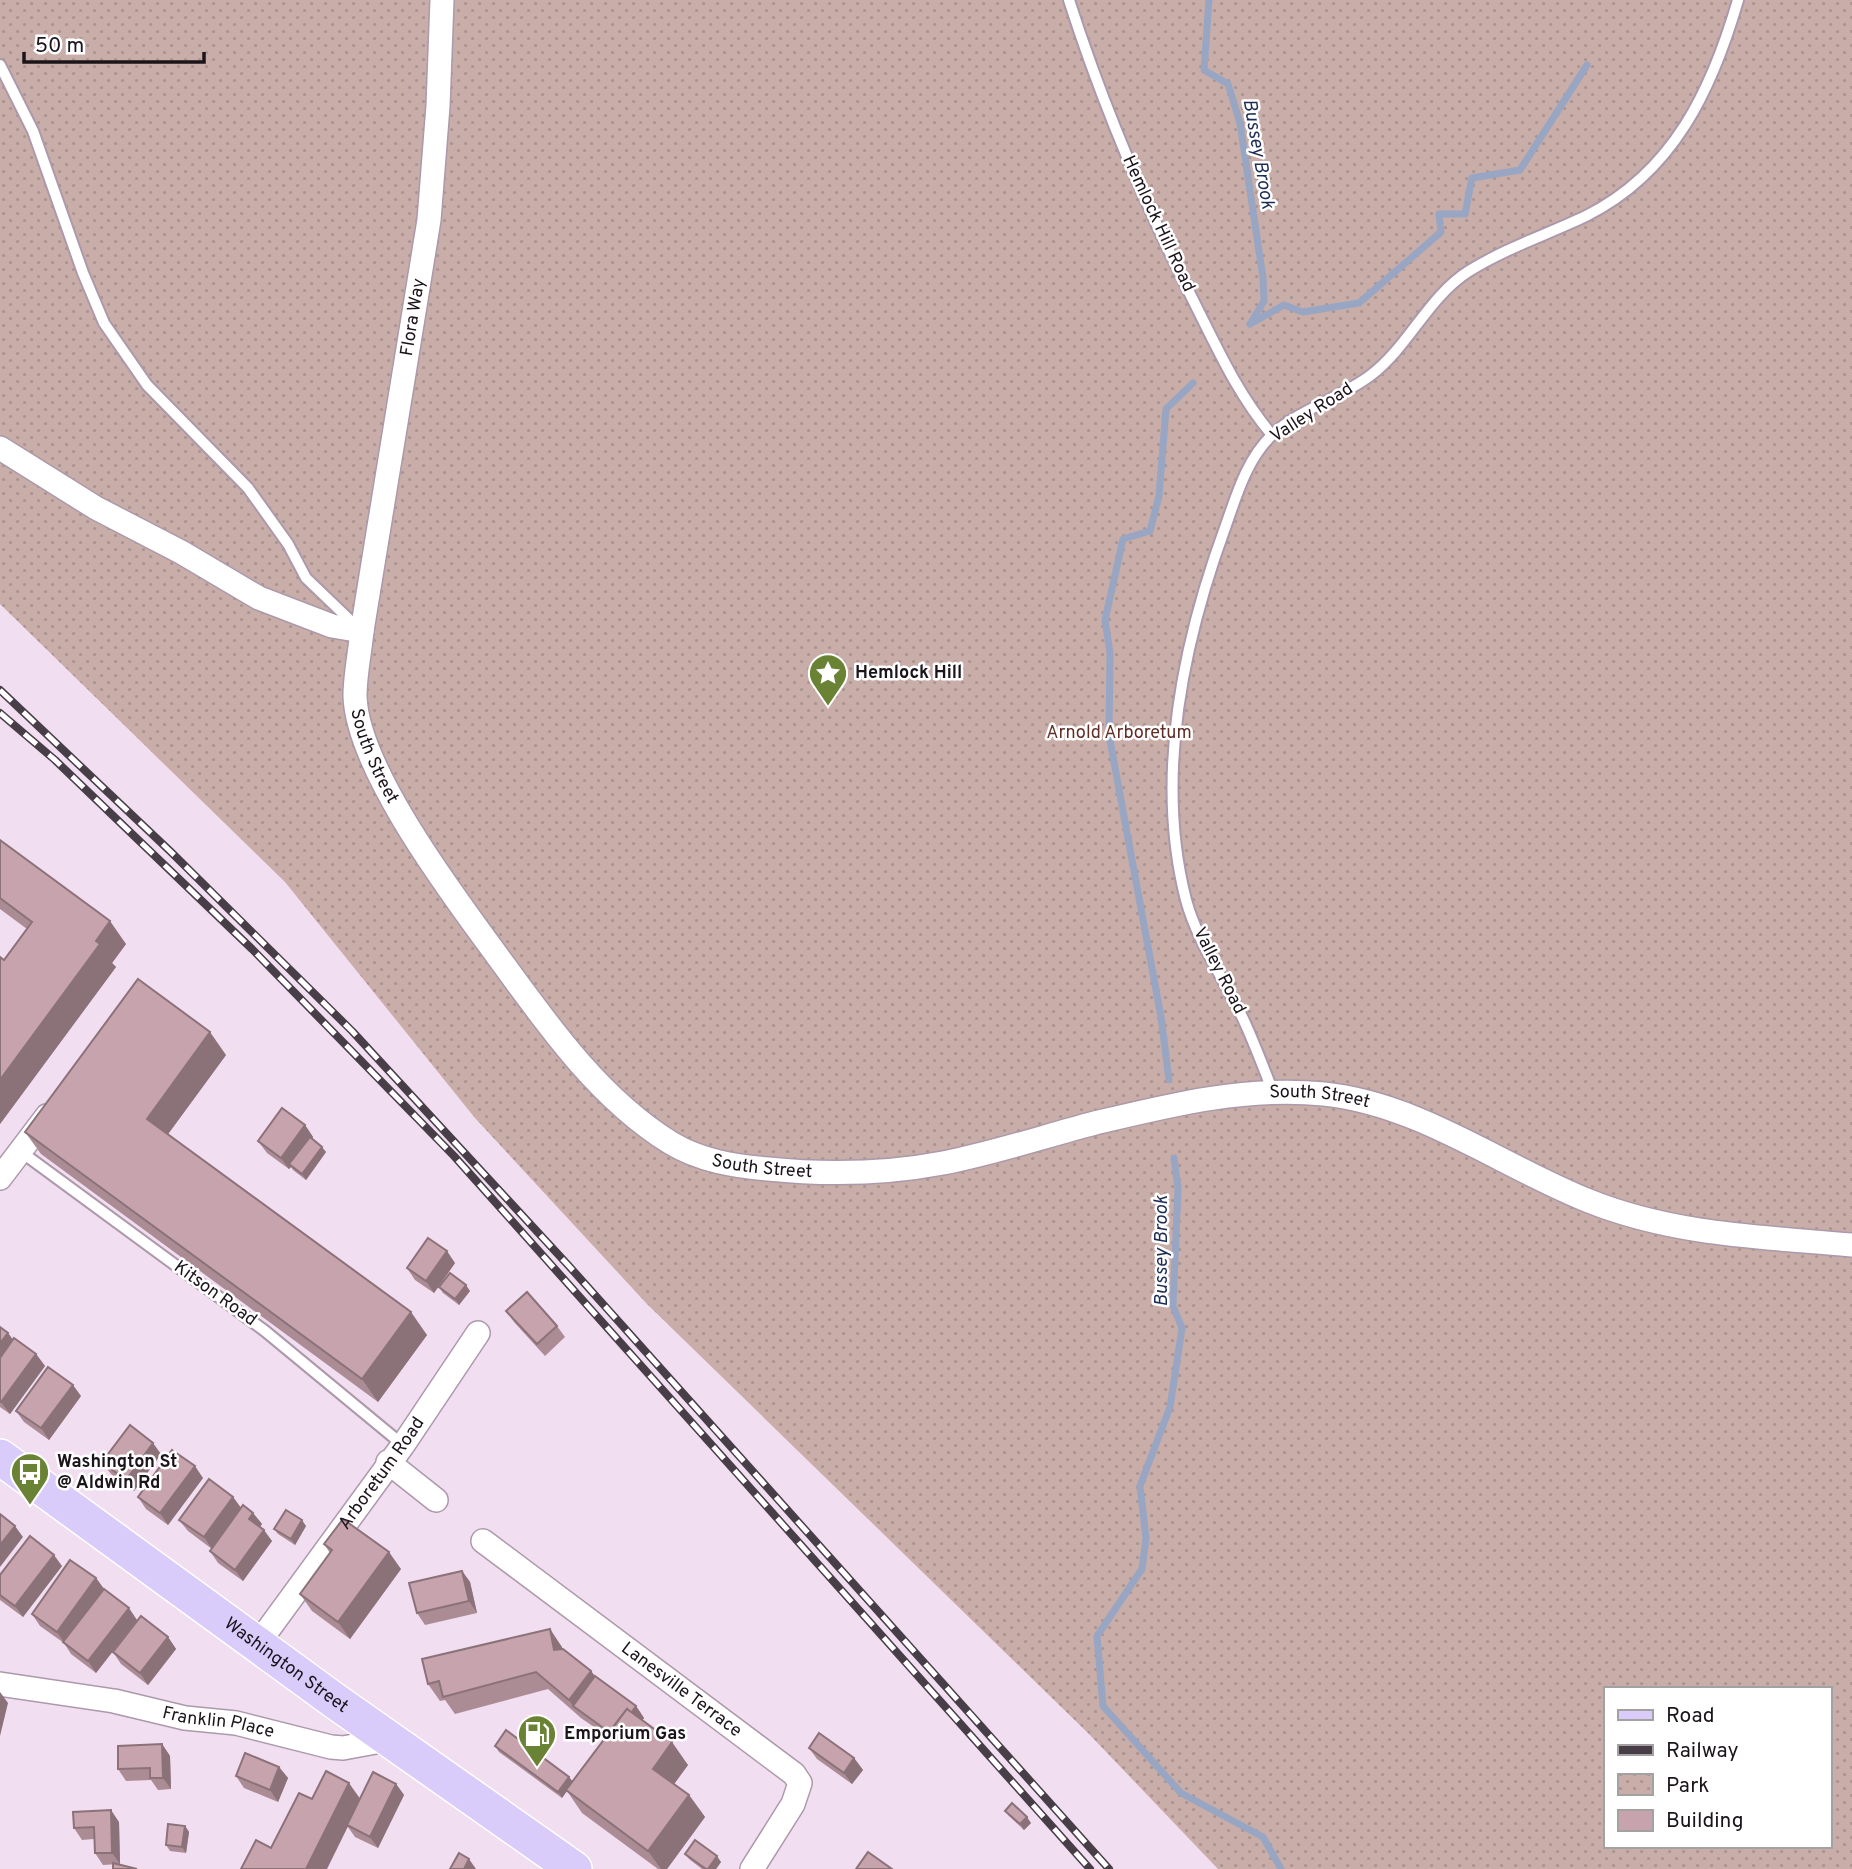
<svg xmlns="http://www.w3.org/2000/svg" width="1852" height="1869" font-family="Overpass,sans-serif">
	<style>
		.park { fill: url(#park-dots); fill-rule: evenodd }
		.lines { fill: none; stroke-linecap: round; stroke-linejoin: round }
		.stream { stroke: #98a6c3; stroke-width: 7 }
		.service-casing { stroke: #ac99aa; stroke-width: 14 }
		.minor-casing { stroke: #ac99aa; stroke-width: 26 }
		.primary-casing { stroke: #fff; stroke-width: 38 }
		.service { stroke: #fff; stroke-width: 10 }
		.minor { stroke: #fff; stroke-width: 23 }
		.primary { stroke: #d9ccfa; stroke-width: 35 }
		.rail-casing { stroke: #483e47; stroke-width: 8 }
		.rail { stroke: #fff; stroke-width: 5; stroke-dasharray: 16; stroke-linecap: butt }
		.wall { fill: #ab8c95 }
		.shaded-wall { fill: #8b7279 }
		.building { fill: #c7a3ad; stroke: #8b7279; stroke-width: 2 }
		.labels { text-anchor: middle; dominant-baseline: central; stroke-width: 5; stroke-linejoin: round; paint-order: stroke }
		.street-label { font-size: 18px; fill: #1b141a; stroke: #fff }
		.poi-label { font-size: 18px; font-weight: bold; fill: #1b141a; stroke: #fff; text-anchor: start }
		.park-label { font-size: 18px; fill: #602e26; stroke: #fff }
		.water-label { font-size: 19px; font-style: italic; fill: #1c2c54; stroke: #fff }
	</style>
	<defs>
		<pattern id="park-dots" width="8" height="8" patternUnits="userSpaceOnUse" patternTransform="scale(1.75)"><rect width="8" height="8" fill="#c8ada8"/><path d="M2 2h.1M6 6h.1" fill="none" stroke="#ab9490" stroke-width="1.8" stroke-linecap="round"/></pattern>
	</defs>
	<rect width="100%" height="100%" fill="#f2def1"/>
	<path class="park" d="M 0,0 L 1852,0 L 1852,1869 L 1218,1869 L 1089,1734 L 647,1304 L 475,1118 L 285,882 L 0,604 ZM 1605,1689 L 1829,1689 L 1829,1846 L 1605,1846 Z"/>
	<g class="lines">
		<g class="stream">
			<polyline points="1209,0 1204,70 1228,84 1240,123 1263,278 1264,301 1250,324"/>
			<polyline points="1250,324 1284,305 1303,312 1359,303 1441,232 1439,214 1465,214 1472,178 1520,170 1587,65"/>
			<polyline points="1169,1080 1161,1017 1109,735 1110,653 1105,620 1123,539 1150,531 1159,496 1166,409 1193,383"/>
			<polyline points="1174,1158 1178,1188 1173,1306 1182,1328 1170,1407 1140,1486 1146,1538 1142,1569 1097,1636 1103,1706 1181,1793 1263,1837 1281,1869"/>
		</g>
		<g class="service-casing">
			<g id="service">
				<path d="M 1069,0 C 1103,106 1146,207 1196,306 C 1219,352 1239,396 1272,435"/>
				<polyline points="0,65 33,131 83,273 104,323 147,385 248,488 288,544 306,578 354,624"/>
				<path d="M 1273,1092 C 1264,1069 1255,1045 1245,1023 C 1226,981 1198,944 1186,900 C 1154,776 1183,642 1226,525 C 1237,494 1247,459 1272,435 C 1300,409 1341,398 1371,375 C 1409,346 1428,297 1469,271 C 1506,248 1546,235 1586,216 C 1674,172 1712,89 1738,0"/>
				<polyline points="20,1151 265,1331 403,1445"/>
			</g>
		</g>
		<g class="minor-casing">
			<g id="minor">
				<path id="s1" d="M 0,448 L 96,508 L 181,552 L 259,598 L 332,626 L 362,631 C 360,652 355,675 355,696 C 357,765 444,883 485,939 C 538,1011 593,1095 671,1143 C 701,1161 734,1166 768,1169 C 827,1175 885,1174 943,1163 C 995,1153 1045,1136 1095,1123 C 1170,1105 1246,1086 1324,1094 C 1420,1104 1501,1166 1589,1201 C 1674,1235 1762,1237 1852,1245"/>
				<path id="s2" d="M 362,631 L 429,220 L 438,106 L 442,0"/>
				<polyline points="0,1178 47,1116"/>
				<polyline points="388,1462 436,1500"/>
				<path id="s3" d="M 483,1541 L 794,1774 L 800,1783 L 793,1804 L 752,1869"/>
				<path id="s4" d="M 257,1645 L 403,1445 L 478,1333"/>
				<path id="s5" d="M 0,1684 L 114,1701 L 185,1718 L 236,1723 L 331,1747 L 343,1748 L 392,1739"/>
			</g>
		</g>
		<g class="primary-casing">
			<g id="primary">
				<path id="s6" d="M 0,1457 L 335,1701 L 574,1869"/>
			</g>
		</g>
		<use href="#service" class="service"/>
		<use href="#minor" class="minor"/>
		<use href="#primary" class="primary"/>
		<g class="rail-casing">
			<g id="rail">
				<polyline points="0,690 171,852 352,1031 568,1265 1109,1869"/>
				<polyline points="0,713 55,760 252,949 454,1156 1090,1869"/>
			</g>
		</g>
		<use href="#rail" class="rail"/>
	</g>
	<g class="wall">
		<polygon points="0,840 126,944 112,963 116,967 0,1124 0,957 4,960 27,929 0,909"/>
		<polygon points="226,1055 168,1134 427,1335 378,1402 41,1154 25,1132"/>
		<polygon points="305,1125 313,1137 312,1139 326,1152 306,1180 293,1170 291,1167 289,1169 267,1153 258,1141"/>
		<polygon points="455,1263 434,1293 415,1280 407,1268"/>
		<polygon points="439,1287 470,1291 459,1305 443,1293"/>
		<polygon points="506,1311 557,1326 565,1337 545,1356 514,1322"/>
		<polygon points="0,1327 8,1333 13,1340 36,1354 45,1366 10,1414 0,1407"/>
		<polygon points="81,1396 49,1440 24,1422 16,1411"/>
		<polygon points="161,1454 134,1491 111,1474 102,1462"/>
		<polygon points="203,1478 168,1525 146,1509 138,1497"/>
		<polygon points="233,1497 241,1508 253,1513 262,1524 260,1527 272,1541 243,1581 218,1563 210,1551 212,1549 188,1531 179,1520"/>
		<polygon points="306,1526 295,1545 278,1534 274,1529"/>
		<polygon points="324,1544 401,1569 350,1639 312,1611 300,1594 330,1553"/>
		<polygon points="62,1566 23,1617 0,1600 0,1575"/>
		<polygon points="462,1571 470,1582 477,1613 425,1625 417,1613"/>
		<polygon points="96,1578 104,1589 137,1620 96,1673 71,1654 64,1643 40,1626 32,1614"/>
		<polygon points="550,1629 562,1649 591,1671 595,1676 636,1706 644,1718 642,1721 688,1765 674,1784 689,1795 705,1817 667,1869 658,1869 582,1813 567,1791 562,1798 499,1752 495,1746 569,1777 573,1782 607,1736 581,1718 548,1689 455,1714 445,1700 440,1701 428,1684"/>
		<polygon points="168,1637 176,1649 148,1685 121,1664 113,1652"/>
		<polygon points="162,1744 170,1756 171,1789 158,1790 151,1780 126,1781 118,1769"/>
		<polygon points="809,1748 854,1758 863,1770 852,1784 817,1759"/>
		<polygon points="279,1767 288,1778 278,1802 244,1788 236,1776"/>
		<polygon points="396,1784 404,1795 378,1848 355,1837 348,1827 271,1848 312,1799 360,1799"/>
		<polygon points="1005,1811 1031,1823 1024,1830 1009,1816"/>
		<polygon points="119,1822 120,1864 103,1865 95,1853 94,1839 82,1840 74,1828"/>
		<polygon points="185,1826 189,1832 186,1853 170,1851 166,1845"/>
		<polygon points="685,1854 721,1862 716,1869 702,1869 689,1859"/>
	</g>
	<g class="shaded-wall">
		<polygon points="110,921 126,944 112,963 116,967 0,1124 0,1080"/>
		<polygon points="210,1032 226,1055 163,1141 147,1119"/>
		<polygon points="305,1125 313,1137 292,1166 289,1164 291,1167 289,1169 281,1158"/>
		<polygon points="322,1147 326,1152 306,1180 302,1174"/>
		<polygon points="447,1251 455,1263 434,1293 426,1281"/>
		<polygon points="466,1285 470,1291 459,1305 455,1299"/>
		<polygon points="411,1312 427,1335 378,1402 362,1379"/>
		<polygon points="8,1333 16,1344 0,1366 0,1343"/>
		<polygon points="36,1354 45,1366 10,1414 1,1402"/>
		<polygon points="73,1385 81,1396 49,1440 41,1428"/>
		<polygon points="153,1443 161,1454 134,1491 126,1480"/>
		<polygon points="195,1466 203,1478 168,1525 160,1513"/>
		<polygon points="233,1497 241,1508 212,1549 204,1537"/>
		<polygon points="253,1513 262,1524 257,1530 249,1519"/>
		<polygon points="302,1520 306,1526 295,1545 291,1539"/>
		<polygon points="15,1526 23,1537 0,1567 0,1545"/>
		<polygon points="264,1530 272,1541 243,1581 235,1570"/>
		<polygon points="389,1552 401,1569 350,1639 338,1622"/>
		<polygon points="54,1555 62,1566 23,1617 15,1606"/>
		<polygon points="462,1571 470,1582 477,1613 469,1601"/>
		<polygon points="96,1578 104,1589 65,1644 57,1632"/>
		<polygon points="129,1608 137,1620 96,1673 88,1661"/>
		<polygon points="550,1629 562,1647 566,1667 554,1650"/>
		<polygon points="168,1637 176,1649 148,1685 140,1673"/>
		<polygon points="591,1671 603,1688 573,1706 569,1700"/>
		<polygon points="0,1692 8,1703 0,1736"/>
		<polygon points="636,1706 644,1718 622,1747 614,1736"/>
		<polygon points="672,1742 688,1765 669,1791 653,1769"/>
		<polygon points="162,1744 170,1756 171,1789 163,1778"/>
		<polygon points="854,1758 863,1770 852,1784 844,1773"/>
		<polygon points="279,1767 288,1778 278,1802 270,1790"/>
		<polygon points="569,1777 573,1782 562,1798 558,1792"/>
		<polygon points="349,1783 361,1800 327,1869 306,1869"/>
		<polygon points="396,1784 404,1795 378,1848 370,1837"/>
		<polygon points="689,1795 705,1817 667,1869 661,1869 648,1851"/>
		<polygon points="111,1810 119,1822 120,1864 112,1853"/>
		<polygon points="1027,1817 1031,1823 1024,1830 1020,1824"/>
		<polygon points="185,1826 189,1832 186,1853 182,1847"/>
		<polygon points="717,1856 721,1862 716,1869 708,1869"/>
		<polygon points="469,1859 476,1869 464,1869"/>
	</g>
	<g class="building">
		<polygon points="0,840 110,921 96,941 100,944 0,1080 0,957 4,960 32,922 0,898"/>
		<polygon points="138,979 210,1032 147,1119 411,1312 362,1379 25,1132"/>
		<polygon points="282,1108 305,1125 281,1158 258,1141"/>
		<polygon points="310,1137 322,1147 302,1174 289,1164"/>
		<polygon points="428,1238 447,1251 426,1281 407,1268"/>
		<polygon points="450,1273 466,1285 455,1299 439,1287"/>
		<polygon points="527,1292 557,1326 537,1344 506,1311"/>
		<polygon points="0,1327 8,1333 0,1343"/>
		<polygon points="14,1338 36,1354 1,1402 0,1401 0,1358"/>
		<polygon points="48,1367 73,1385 41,1428 16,1411"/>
		<polygon points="130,1425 153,1443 126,1480 102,1462"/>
		<polygon points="172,1450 195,1466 160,1513 138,1497"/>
		<polygon points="209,1479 233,1497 204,1537 179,1520"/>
		<polygon points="243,1505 253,1513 249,1519 264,1530 235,1570 210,1551"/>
		<polygon points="286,1510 302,1520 291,1539 274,1529"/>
		<polygon points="0,1514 15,1526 0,1545"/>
		<polygon points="343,1519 389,1552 338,1622 300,1594 332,1550 324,1544"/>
		<polygon points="30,1536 54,1555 15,1606 0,1595 0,1575"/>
		<polygon points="70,1560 96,1578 57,1632 32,1614"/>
		<polygon points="462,1571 469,1601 417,1613 409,1583"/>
		<polygon points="104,1589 129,1608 88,1661 63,1642"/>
		<polygon points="141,1616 168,1637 140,1673 113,1652"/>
		<polygon points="550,1629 554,1650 563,1649 591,1671 569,1700 536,1672 443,1697 439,1681 428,1684 422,1659"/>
		<polygon points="595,1676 636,1706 631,1713 627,1709 609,1732 573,1706"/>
		<polygon points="627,1709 672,1742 653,1769 689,1795 648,1851 566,1790"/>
		<polygon points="506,1730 569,1777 558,1792 495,1746"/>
		<polygon points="819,1733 854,1758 844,1773 809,1748"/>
		<polygon points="162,1744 163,1778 150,1778 150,1768 118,1769 118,1746"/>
		<polygon points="245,1753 279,1767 270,1790 236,1776"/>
		<polygon points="326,1771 349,1783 306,1869 241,1869 256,1840 271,1848 299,1793 312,1799"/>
		<polygon points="373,1772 396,1784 370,1837 347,1825"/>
		<polygon points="1012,1803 1027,1817 1020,1824 1005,1811"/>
		<polygon points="111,1810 112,1853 95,1853 94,1827 74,1828 73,1812"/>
		<polygon points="168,1824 185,1826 182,1847 166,1845"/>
		<polygon points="695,1840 717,1856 708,1869 706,1869 685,1854"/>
		<polygon points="868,1852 892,1869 856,1869"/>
		<polygon points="459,1853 469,1859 464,1869 450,1869"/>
		<polygon points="113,1863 137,1869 113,1869"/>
	</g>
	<defs>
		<g id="sight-pin" transform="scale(2.0125)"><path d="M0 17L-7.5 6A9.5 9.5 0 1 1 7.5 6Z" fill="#698234" stroke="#fff"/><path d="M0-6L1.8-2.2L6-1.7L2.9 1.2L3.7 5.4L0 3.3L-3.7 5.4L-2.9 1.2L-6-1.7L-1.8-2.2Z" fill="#fff"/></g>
		<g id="bus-pin" transform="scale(2.0125)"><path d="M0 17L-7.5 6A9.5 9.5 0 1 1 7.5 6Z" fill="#698234" stroke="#fff"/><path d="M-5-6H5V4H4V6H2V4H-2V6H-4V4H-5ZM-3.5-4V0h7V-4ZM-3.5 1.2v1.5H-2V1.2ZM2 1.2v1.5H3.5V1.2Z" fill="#fff"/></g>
		<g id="fuel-pin" transform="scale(2.0125)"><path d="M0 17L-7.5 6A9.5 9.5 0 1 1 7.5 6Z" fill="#698234" stroke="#fff"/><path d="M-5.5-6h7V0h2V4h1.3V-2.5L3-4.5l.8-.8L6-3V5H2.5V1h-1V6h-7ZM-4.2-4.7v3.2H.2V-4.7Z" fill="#fff"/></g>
	</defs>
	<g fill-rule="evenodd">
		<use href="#sight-pin" x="828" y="673"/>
		<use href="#bus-pin" x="30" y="1472"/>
		<use href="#fuel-pin" x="537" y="1734"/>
	</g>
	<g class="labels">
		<g class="street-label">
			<text transform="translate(1158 224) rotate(65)">Hemlock Hill Road</text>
			<text stroke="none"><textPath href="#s2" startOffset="318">Flora Way</textPath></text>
			<text transform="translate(1312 413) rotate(-33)">Valley Road</text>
			<text stroke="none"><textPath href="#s1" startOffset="537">South Street</textPath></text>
			<text transform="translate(1219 971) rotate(63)">Valley Road</text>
			<text stroke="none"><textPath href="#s1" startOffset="1692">South Street</textPath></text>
			<text stroke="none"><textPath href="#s1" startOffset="1125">South Street</textPath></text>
			<text transform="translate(215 1294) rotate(36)">Kitson Road</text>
			<text stroke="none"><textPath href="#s4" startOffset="212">Arboretum Road</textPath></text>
			<text stroke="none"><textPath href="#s6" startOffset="354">Washington Street</textPath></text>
			<text stroke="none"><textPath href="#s3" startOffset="248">Lanesville Terrace</textPath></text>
			<text stroke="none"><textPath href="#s5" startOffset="222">Franklin Place</textPath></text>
		</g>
		<g class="poi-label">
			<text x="855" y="673">Hemlock Hill</text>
			<text x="57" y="1462">Washington St<tspan x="57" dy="21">@ Aldwin Rd</tspan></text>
			<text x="564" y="1734">Emporium Gas</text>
		</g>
		<g class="park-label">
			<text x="1119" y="733">Arnold Arboretum</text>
		</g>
		<g class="water-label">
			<text transform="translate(1258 154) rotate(80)">Bussey Brook</text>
			<text transform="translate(1162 1251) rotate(-90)">Bussey Brook</text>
		</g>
	</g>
	<rect x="1604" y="1687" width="228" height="161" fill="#ffffff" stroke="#a4a1a3" stroke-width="2"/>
	<rect x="1618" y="1710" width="35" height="10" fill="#d9ccfa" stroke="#a4a1a3" stroke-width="2"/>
	<text x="1666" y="1722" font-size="21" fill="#1b141a">Road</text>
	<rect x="1618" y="1745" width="35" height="10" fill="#483e47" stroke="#a4a1a3" stroke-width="2"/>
	<text x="1666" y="1757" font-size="21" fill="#1b141a">Railway</text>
	<rect x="1618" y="1774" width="35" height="21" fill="url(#park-dots)" stroke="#a4a1a3" stroke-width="2"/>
	<text x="1666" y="1792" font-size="21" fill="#1b141a">Park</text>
	<rect x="1618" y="1810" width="35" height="21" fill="#c7a3ad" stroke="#a4a1a3" stroke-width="2"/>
	<text x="1666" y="1827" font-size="21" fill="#1b141a">Building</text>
	<path d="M24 52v10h180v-10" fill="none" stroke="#1b141a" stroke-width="3.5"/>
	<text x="35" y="52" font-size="21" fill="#1b141a" stroke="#ffffff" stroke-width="5" paint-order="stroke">50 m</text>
</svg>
